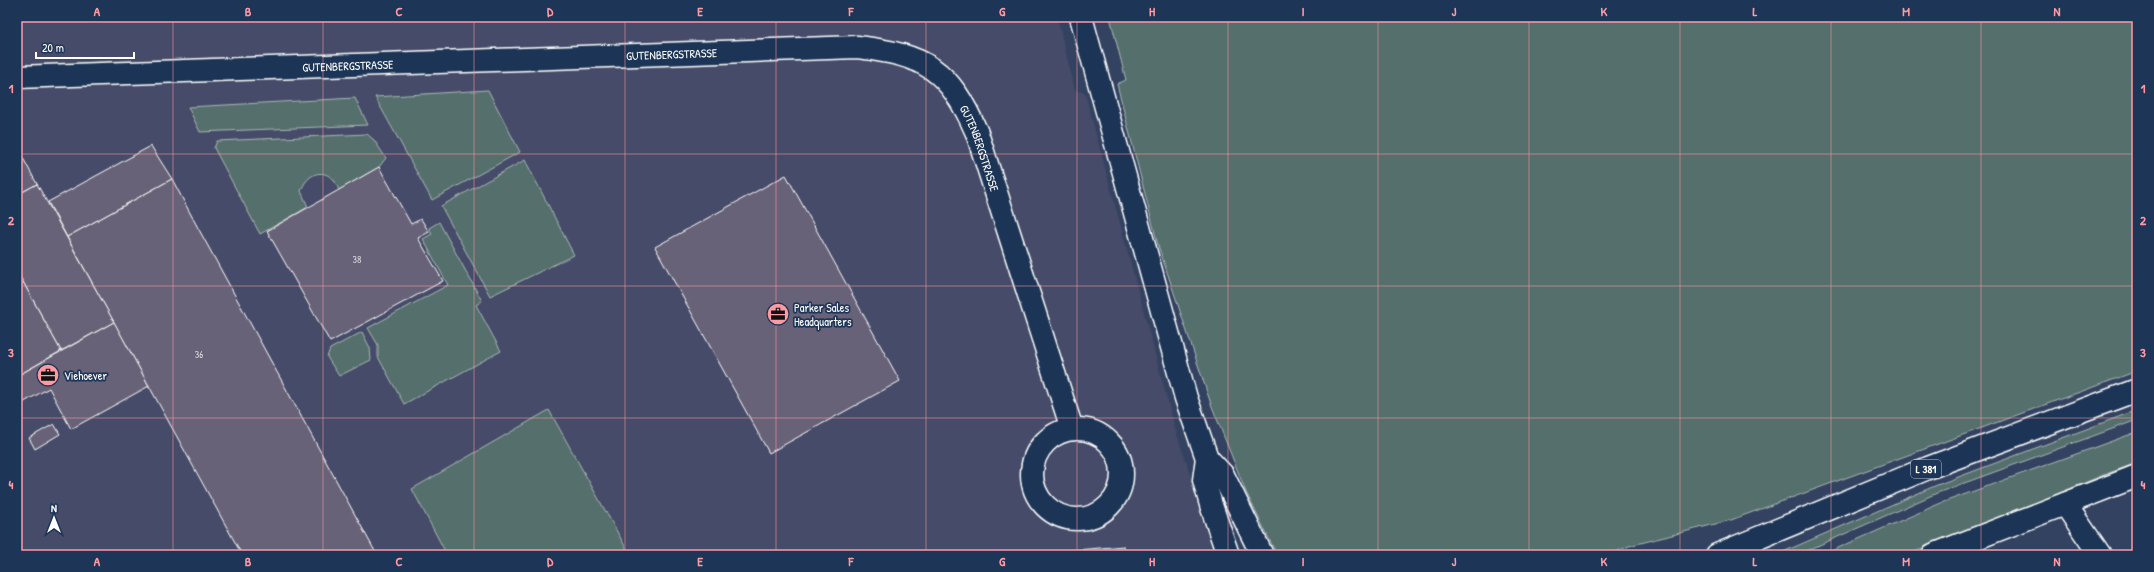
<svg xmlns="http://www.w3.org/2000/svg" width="2154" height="572" font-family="'Patrick Hand',sans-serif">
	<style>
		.built { fill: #444c68 }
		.green { fill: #556f6c; stroke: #aab7b6 }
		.building { fill: #686278; stroke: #fff }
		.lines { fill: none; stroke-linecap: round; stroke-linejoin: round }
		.minor-casing { stroke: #fff; stroke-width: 25 }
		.major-casing { stroke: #fff; stroke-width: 25 }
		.minor { stroke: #1d3557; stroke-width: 22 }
		.major { stroke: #1d3557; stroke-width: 22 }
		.rail { stroke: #fff; stroke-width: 3 }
		.grid { fill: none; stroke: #ff9aa2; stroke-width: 1; stroke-opacity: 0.55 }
		.labels { text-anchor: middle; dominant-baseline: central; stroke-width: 3.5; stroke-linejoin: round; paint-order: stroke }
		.number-label { font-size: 10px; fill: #d9d8dd }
		.shield { fill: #1d3557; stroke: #bbc2cd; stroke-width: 1 }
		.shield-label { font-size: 11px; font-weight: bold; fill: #fff }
		.street-label { font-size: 12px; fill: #fff; stroke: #1d3557 }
		.poi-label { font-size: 12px; fill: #fff; stroke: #1d3557; text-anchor: start }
		.neatline { fill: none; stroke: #ff9aa2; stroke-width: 1.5 }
		.grid-label { font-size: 13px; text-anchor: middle; font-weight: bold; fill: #ff9aa2 }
	</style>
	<rect width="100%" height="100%" fill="#344261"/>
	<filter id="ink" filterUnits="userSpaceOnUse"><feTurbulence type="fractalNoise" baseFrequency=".025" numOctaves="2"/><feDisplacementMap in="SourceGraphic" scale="8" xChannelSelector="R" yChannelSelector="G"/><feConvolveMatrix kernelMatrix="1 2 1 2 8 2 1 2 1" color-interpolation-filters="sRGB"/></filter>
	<g filter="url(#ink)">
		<polygon class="built" points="17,17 1057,17 1075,90 1085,93 1175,428 1217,555 17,555"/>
		<g class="green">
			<polygon points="1110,17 2137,17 2137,371 1731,520 1629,546 1609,555 1277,555 1246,492 1211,404 1158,245 1117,84 1126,80"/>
			<polygon points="488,90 520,152 432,200 375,97"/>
			<polygon points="355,98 368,125 200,132 188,107"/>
			<path d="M 367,134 L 374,140 L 386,158 L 379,167 L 339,190 C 337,186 335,181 333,179 C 319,166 305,178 301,191 L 308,207 L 260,234 L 214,148 L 217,141 Z"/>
			<polygon points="525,160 574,255 490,296 441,206"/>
			<polygon points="439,222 482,301 476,305 501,351 404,404 378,357 378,345 368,328 448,285 423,239 432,234 429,228"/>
			<polygon points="362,332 370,348 371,360 339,376 327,357 330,349"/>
			<polygon points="549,410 630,555 447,555 412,489"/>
			<polygon points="2137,410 2137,420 1937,493 1797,555 1776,555 1937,485"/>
			<polygon points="2137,432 2137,463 2106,474 1907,555 1822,555 1941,503"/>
		</g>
		<g class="building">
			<polygon points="151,146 172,179 67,237 48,202"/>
			<polygon points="17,147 37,184 17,195"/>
			<polygon points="379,167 411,224 421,219 429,232 418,238 443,281 330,342 267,231"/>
			<polygon points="786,175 900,381 769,453 655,247"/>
			<polygon points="172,179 197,226 377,555 242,555 67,237"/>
			<polygon points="37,184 114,322 61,351 17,271 17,195"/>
			<polygon points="23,282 61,351 17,376 17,285"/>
			<polygon points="114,322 149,386 71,429 49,388 17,406 17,376"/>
			<polygon points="54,424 60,434 35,449 29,438"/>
			<polygon points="1124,546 1125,555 1076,555 1076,550"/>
		</g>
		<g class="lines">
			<g class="minor-casing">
				<g id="minor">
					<polyline points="1081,17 1186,398 1207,458 1223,475 1262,555"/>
					<path id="s1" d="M 17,77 L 857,47 C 926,55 949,69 977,133 L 1072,429"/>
					<circle cx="1077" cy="474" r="45"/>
					<polyline points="1207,458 1204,480 1211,505 1228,555"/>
					<polyline points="2065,504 2100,555"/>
					<polyline points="1933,555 2137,476"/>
				</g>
			</g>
			<g class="major-casing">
				<polyline id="major" points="1717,555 1928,468 2137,390"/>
			</g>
			<use href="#minor" class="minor"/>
			<use href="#major" class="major"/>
			<polyline class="rail" points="17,18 46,17"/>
		</g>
	</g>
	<path class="grid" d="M 173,17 L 173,555M 323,17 L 323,555M 474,17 L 474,555M 625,17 L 625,555M 776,17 L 776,555M 926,17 L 926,555M 1077,17 L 1077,555M 1228,17 L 1228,555M 1378,17 L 1378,555M 1529,17 L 1529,555M 1680,17 L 1680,555M 1831,17 L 1831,555M 1981,17 L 1981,555M 17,154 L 2137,154M 17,286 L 2137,286M 17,418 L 2137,418"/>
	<defs>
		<g id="office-disc" transform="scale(1.15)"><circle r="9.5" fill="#ff9aa2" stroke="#1d3557"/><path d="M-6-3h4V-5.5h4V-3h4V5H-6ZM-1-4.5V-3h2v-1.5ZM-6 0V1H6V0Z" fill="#111"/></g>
	</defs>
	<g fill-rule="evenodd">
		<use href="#office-disc" x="778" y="314"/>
		<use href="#office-disc" x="48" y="375"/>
	</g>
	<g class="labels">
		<g class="number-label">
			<text x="357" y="259">38</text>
			<text x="199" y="354">36</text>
		</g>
		<rect class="shield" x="1911" y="460" width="30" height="18" rx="3"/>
		<g class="shield-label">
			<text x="1926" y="469">L 381</text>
		</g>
		<g class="street-label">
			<text stroke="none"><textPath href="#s1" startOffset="655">GUTENBERGSTRASSE</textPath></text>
			<text stroke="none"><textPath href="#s1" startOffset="331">GUTENBERGSTRASSE</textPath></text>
			<text stroke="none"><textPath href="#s1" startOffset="1014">GUTENBERGSTRASSE</textPath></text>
		</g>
		<g class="poi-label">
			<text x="794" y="307">Parker Sales<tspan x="794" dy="14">Headquarters</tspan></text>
			<text x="64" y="375">Viehoever</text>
		</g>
	</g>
	<rect width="2154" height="572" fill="none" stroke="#1d3557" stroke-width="44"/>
	<g transform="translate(54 518)" stroke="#1d3557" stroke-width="3" paint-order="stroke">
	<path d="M0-3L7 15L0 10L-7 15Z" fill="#ffffff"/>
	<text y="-6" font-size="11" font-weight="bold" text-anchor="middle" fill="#ffffff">N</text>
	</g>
	<path d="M36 52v6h98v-6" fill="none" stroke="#ffffff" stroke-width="2"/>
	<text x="42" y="52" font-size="12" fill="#ffffff" stroke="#1d3557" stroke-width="3" paint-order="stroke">20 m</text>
	<rect x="22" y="22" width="2110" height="528" class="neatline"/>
	<g class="grid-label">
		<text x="97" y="16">A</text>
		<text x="248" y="16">B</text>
		<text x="399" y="16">C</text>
		<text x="550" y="16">D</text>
		<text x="700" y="16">E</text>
		<text x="851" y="16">F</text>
		<text x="1002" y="16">G</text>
		<text x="1152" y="16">H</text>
		<text x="1303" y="16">I</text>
		<text x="1454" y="16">J</text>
		<text x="1604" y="16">K</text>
		<text x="1755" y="16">L</text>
		<text x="1906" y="16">M</text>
		<text x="2057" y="16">N</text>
		<text x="11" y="93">1</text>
		<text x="2143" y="93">1</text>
		<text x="11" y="225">2</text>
		<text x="2143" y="225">2</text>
		<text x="11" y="357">3</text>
		<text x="2143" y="357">3</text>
		<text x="11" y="489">4</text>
		<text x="2143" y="489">4</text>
		<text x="97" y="566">A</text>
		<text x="248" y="566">B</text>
		<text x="399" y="566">C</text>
		<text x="550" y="566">D</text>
		<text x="700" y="566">E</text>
		<text x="851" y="566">F</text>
		<text x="1002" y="566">G</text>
		<text x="1152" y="566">H</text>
		<text x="1303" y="566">I</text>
		<text x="1454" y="566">J</text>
		<text x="1604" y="566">K</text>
		<text x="1755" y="566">L</text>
		<text x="1906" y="566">M</text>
		<text x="2057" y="566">N</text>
	</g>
</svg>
